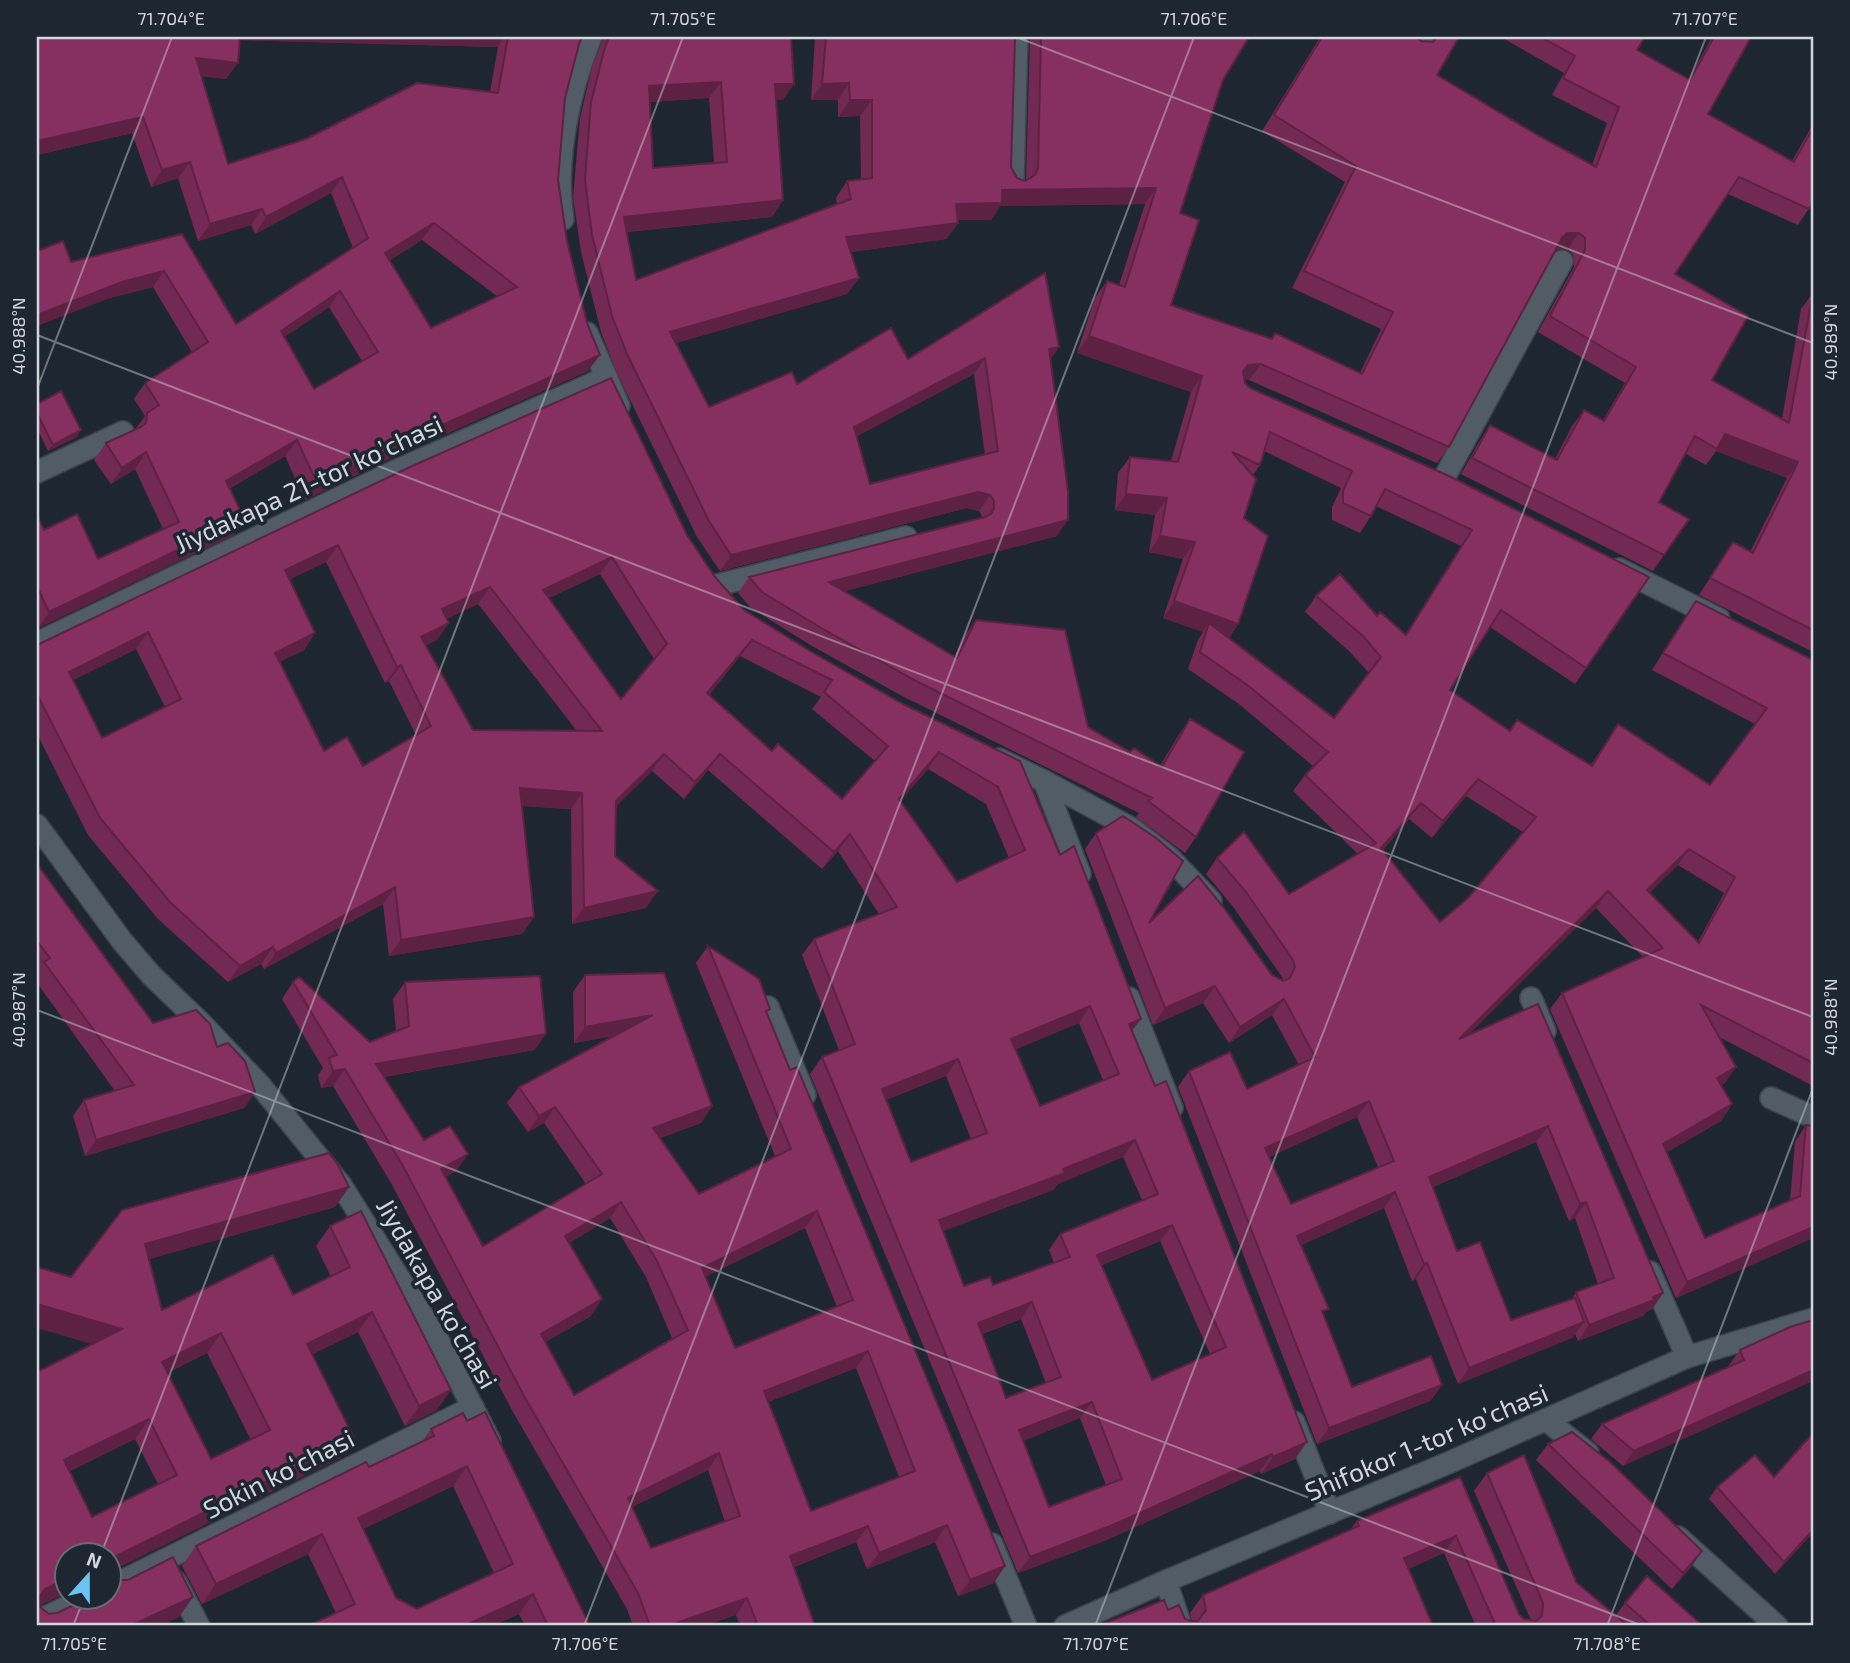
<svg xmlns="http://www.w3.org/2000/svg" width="1850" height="1663" font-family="'Exo 2',sans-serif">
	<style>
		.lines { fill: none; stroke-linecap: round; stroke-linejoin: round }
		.minor-casing { stroke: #3b444b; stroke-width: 24 }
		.minor { stroke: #515c66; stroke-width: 21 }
		.wall { fill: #722953; fill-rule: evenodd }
		.shaded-wall { fill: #5d2243 }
		.building { fill: #853060; stroke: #5d2243; stroke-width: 2; fill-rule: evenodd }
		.ticks { fill: none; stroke: #d0d7dd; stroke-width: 2; stroke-opacity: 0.45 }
		.labels { text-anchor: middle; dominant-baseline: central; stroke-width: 7; stroke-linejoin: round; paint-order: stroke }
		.street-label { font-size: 26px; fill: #d0d7dd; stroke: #1e2731 }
		.neatline { fill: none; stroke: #d0d7dd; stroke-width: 2.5 }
		.ticks-label { font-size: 18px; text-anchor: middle; fill: #d0d7dd }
	</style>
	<rect width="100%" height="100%" fill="#1e2731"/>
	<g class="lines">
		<g class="minor-casing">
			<g id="minor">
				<polyline points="1416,46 1422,37"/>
				<polyline points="1013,184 1017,37"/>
				<path d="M 563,219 C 554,161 569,91 591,37"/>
				<polyline points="587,333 619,406"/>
				<polyline points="37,472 123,432"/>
				<polyline points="1443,480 1562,261"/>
				<polyline points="1619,569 1719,619"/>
				<polyline points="714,586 906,537"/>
				<polyline points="37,643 393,472 605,378"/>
				<polyline points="999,759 1044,781 1080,874"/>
				<polyline points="1044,781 1131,828 1169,857 1211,901"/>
				<polyline points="37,825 122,941 151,975 201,1023 260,1085 341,1185 441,1345 490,1441"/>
				<polyline points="1129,998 1172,1108"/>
				<polyline points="1531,998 1545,1031"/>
				<polyline points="768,1007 805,1095"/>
				<polyline points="1771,1098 1813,1117"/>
				<polyline points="1650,1272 1687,1357"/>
				<polyline points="1546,1420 1588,1453"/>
				<polyline points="1294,1422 1330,1513"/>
				<polyline points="1678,1537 1777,1626"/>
				<polyline points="992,1544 1026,1626"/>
				<polyline points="1166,1581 1181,1626"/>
				<polyline points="176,1582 199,1626"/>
				<polyline points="108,1588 473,1407"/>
				<polyline points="37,1621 90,1596"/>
				<polyline points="1065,1626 1166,1581 1448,1463 1687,1357 1813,1319"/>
			</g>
		</g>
		<use href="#minor" class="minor"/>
	</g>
	<g class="wall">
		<path d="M 37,37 L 582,37 L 579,44 L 565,98 L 558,180 L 567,241 L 588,371 L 387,460 L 305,500 L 285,456 L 229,489 L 244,518 L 233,535 L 38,628 L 37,515 L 44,530 L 98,559 L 163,529 L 135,469 L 111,484 L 94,460 L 106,443 L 135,430 L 145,416 L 134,399 L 145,383 L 192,352 L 153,287 L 110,298 L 71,262 L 182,234 L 236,324 L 353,248 L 331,193 L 255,234 L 251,225 L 198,241 L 178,178 L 151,187 L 132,133 L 37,155 ZM 240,40 L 498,47 L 490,92 L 228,164 L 201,76 L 226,79 ZM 422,240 L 497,296 L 431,328 L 390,260 ZM 329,307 L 362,361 L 314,389 L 284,337 Z"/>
		<path d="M 604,37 L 791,37 L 783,100 L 776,100 L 783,200 L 772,217 L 627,232 L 636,280 L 837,204 L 836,198 L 847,181 L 861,179 L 860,116 L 838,117 L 838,100 L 811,100 L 815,37 L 1015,37 L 1011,167 L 1017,178 L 1025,181 L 1026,180 L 1030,37 L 1249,37 L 1223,80 L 1180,213 L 1171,305 L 1271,338 L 1275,333 L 1360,373 L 1381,329 L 1292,288 L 1345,182 L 1262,131 L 1319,39 L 1316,37 L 1417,37 L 1421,41 L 1433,42 L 1434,37 L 1459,37 L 1437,75 L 1539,136 L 1592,165 L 1607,123 L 1552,95 L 1564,73 L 1501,37 L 1645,37 L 1637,50 L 1689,79 L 1712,37 L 1751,37 L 1708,114 L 1792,161 L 1813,124 L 1813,202 L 1798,225 L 1728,194 L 1675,274 L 1712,380 L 1782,419 L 1801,309 L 1813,293 L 1813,652 L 1699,595 L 1733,542 L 1750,552 L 1787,478 L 1716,451 L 1706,465 L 1686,454 L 1659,502 L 1689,519 L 1653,571 L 1461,474 L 1479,442 L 1490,425 L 1555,459 L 1572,426 L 1584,410 L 1603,420 L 1625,383 L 1538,332 L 1574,267 L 1573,255 L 1568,249 L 1556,250 L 1449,447 L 1437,463 L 1249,380 L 1244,380 L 1245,383 L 1250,388 L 1649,577 L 1575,684 L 1490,627 L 1450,690 L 1510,731 L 1591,765 L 1618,724 L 1710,785 L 1755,724 L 1652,670 L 1696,601 L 1813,660 L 1813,1086 L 1719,1037 L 1725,1083 L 1721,1085 L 1732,1104 L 1721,1121 L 1667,1152 L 1705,1238 L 1790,1201 L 1795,1142 L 1806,1125 L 1813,1238 L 1676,1298 L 1550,1009 L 1562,993 L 1643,957 L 1596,908 L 1468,1035 L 1538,1004 L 1663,1293 L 1652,1309 L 1646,1312 L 1643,1316 L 1578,1341 L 1575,1334 L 1572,1338 L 1458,1384 L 1416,1279 L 1412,1281 L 1384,1208 L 1301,1245 L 1324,1315 L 1352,1387 L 1442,1385 L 1430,1401 L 1317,1444 L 1178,1087 L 1189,1071 L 1247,1089 L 1299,1065 L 1272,1015 L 1229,1043 L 1203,1003 L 1153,1025 L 1085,849 L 1096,833 L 1149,923 L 1283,981 L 1282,977 L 1234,908 L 1206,874 L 1217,858 L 1289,894 L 1358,854 L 1293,791 L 1305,775 L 1313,766 L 1239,704 L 1188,669 L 1198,640 L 1203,632 L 1163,618 L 1183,559 L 1149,552 L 1155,515 L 1115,510 L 1118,473 L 1130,457 L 1171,461 L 1191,392 L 1077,353 L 1095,298 L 1107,281 L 1119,285 L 1145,204 L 1000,206 L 991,220 L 958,220 L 958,223 L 946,239 L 851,252 L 859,278 L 847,294 L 676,343 L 709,407 L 797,384 L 908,359 L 1059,347 L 1050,359 L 1057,536 L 845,591 L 954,657 L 964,637 L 976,620 L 1088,727 L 1130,752 L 1160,766 L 1178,736 L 1190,719 L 1196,837 L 1185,853 L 1136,817 L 1139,813 L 904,697 L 812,646 L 751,608 L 738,593 L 749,577 L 983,518 L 979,511 L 967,508 L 720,571 L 697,537 L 617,373 L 601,332 L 581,252 L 573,197 L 580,118 L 592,67 ZM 709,98 L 714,163 L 653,168 L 650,102 ZM 974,374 L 985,455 L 870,484 L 857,436 ZM 1264,451 L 1341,488 L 1332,507 L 1332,520 L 1360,533 L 1371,516 L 1376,506 L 1461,546 L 1406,634 L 1377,616 L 1316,596 L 1305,612 L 1350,652 L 1369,673 L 1334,718 L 1229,638 L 1238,624 L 1244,518 L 1253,475 L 1260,465 ZM 1466,796 L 1523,832 L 1468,898 L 1440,922 L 1383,850 L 1409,819 L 1432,838 ZM 1678,865 L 1724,893 L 1698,942 L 1649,893 ZM 1357,1117 L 1378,1167 L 1291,1204 L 1269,1157 ZM 1536,1142 L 1569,1221 L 1575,1218 L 1598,1284 L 1576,1292 L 1572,1299 L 1511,1320 L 1457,1251 L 1433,1187 Z"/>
		<polygon points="37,404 77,437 48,451 37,428"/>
		<path d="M 410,467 L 687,535 L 715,577 L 744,610 L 810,651 L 903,704 L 1020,761 L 1132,1032 L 1295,1459 L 1261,1474 L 1260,1471 L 1104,1541 L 1018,1573 L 810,1074 L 822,1057 L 839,1050 L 802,955 L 814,939 L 879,914 L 838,851 L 822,869 L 708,770 L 684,799 L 652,771 L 616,806 L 615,856 L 646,908 L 572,924 L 571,809 L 522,806 L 534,917 L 522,934 L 389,956 L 383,904 L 264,969 L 261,964 L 228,982 L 158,919 L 88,835 L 37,734 L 37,645 ZM 326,562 L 385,683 L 389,681 L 416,735 L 363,766 L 324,751 L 279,662 L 304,650 L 315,633 L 290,579 ZM 600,574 L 654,659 L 621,699 L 549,598 ZM 478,604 L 577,731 L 473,730 L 426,645 L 437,640 L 446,619 ZM 136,649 L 165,707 L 102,738 L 73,680 ZM 740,656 L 821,697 L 812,709 L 875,761 L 842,799 L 772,751 L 709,695 ZM 928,769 L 986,804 L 1009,858 L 957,882 L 900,801 ZM 1079,1023 L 1103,1080 L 1040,1106 L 1016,1049 ZM 946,1076 L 971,1139 L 911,1162 L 886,1100 ZM 1123,1157 L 1142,1200 L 1060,1234 L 1049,1250 L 1054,1263 L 993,1285 L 964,1286 L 943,1231 L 1053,1190 L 1058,1184 ZM 1160,1241 L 1210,1354 L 1152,1380 L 1102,1265 ZM 1021,1319 L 1046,1383 L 1006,1398 L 982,1334 ZM 1080,1418 L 1106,1485 L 1049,1507 L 1023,1441 Z"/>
		<polygon points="37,864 153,1023 217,1047 255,1092 244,1108 85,1156 73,1116 84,1100 115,1091 37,983"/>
		<path d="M 708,946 L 767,1014 L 994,1583 L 958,1596 L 935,1542 L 867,1569 L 856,1542 L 794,1567 L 815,1626 L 740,1626 L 736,1615 L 703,1626 L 633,1626 L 627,1609 L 513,1412 L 391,1183 L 333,1086 L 321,1088 L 318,1075 L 323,1068 L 282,999 L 293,982 L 370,1042 L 396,1031 L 393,999 L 405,982 L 546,1034 L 534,1050 L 384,1077 L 424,1140 L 468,1154 L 456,1171 L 445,1177 L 483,1246 L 586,1184 L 544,1123 L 528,1132 L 507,1103 L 519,1087 L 612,1036 L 574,1043 L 573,992 L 585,975 L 712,1106 L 701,1123 L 660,1138 L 699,1194 L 775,1156 L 696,963 ZM 610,1218 L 646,1277 L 672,1338 L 574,1395 L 545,1342 L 591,1316 L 569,1243 ZM 805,1228 L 837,1307 L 735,1348 L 705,1277 ZM 856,1368 L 899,1477 L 811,1511 L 768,1402 ZM 708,1470 L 725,1522 L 651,1548 L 632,1507 Z"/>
		<path d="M 349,1187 L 335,1207 L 149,1259 L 162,1310 L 293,1295 L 331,1277 L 316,1246 L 330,1226 L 437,1410 L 405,1426 L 358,1332 L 312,1354 L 340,1458 L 108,1555 L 66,1593 L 39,1605 L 40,1607 L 49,1614 L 179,1617 L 159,1626 L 37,1626 L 37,1372 L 92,1344 L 71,1277 ZM 207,1353 L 251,1440 L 211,1459 L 167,1373 ZM 135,1439 L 158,1484 L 92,1517 L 70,1471 Z"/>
		<polygon points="1813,1320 1623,1466 1591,1439 1602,1424 1730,1366 1729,1365 1740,1350"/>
		<path d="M 463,1413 L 590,1626 L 525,1626 L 519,1614 L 492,1626 L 308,1626 L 336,1613 L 308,1554 L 202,1604 L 182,1566 L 196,1546 L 422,1442 L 431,1429 ZM 453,1486 L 494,1573 L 417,1609 L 396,1598 L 363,1529 Z"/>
		<polygon points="1813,1433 1813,1537 1811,1535 1775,1574 1709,1499 1717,1487 1774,1477"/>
		<polygon points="1548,1444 1702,1551 1691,1567 1672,1589 1536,1460"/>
		<polygon points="1487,1473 1576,1582 1628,1626 1476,1626 1444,1553 1408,1569 1433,1626 1098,1626 1168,1610 1192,1621 1190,1613 1203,1595 1351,1529 1357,1521 1460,1477 1519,1614 1524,1619 1531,1620 1474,1491"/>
		<polygon points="1625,1603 1703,1626 1628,1626 1616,1615"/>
	</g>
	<g class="shaded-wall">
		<polygon points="232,37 504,37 498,47 229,40"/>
		<polygon points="196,58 238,63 226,79 184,74"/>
		<polygon points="721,82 709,98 638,103 649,86"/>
		<polygon points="849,83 838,100 811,100 822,84"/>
		<polygon points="775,84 794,84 783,100 763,100"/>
		<polygon points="850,100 872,100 860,116 838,117"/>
		<polygon points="143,117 132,133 37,155 37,141"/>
		<polygon points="190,162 178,178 151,187 162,170"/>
		<polygon points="342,177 331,193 255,234 266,217"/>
		<polygon points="1156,188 1145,204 1000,206 991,220 945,220 956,204 1002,190"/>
		<polygon points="783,200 772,217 612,233 624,217"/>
		<polygon points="262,209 251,225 198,241 210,224"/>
		<polygon points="434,223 422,240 374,270 385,253"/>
		<polygon points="958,223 946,239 835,254 846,237"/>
		<polygon points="1567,233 1579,233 1568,249 1556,250 1562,238"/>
		<polygon points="164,271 153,287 110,298 37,326 37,315 122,282"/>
		<polygon points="859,278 847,294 658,348 670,332"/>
		<polygon points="340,291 329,307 269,347 281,331"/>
		<polygon points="1089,336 1202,376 1191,392 1077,353"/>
		<polygon points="1059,347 1047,364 1049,349"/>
		<polygon points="600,355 588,371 387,460 305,500 317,483 399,444"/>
		<polygon points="985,358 974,374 843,443 854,427"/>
		<polygon points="1261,364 1249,380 1237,381 1248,365"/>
		<polygon points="81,430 77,437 48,451 53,445"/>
		<polygon points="1725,434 1798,462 1787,478 1716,451"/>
		<polygon points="297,440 285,456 214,497 226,481"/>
		<polygon points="146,452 135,469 111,484 122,468"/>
		<polygon points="978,492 990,495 979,511 967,508 720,571 731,555"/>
		<polygon points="1126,494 1167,498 1155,515 1115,510"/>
		<polygon points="244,518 233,535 38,628 49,612"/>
		<polygon points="1068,520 1057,536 818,598 829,582"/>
		<polygon points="1160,536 1195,542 1183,559 1149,552"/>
		<polygon points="338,545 326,562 273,587 285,570"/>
		<polygon points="612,557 600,574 531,606 543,590"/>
		<polygon points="490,587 478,604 430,626 442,609"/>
		<polygon points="1174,601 1238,624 1227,640 1209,623 1203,632 1163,618"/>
		<polygon points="449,623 437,640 409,653 421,637"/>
		<polygon points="148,632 136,649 57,688 69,672"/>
		<polygon points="315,633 304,650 263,670 275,653"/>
		<polygon points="752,640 740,656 696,710 707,693"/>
		<polygon points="401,665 389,681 385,683 397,667"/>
		<polygon points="939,752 928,769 887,816 899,799"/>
		<polygon points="664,754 652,771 604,818 616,801"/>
		<polygon points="720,754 708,770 684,799 695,782"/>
		<polygon points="1478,779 1466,796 1432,838 1443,821"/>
		<polygon points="520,788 582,793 571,809 508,805"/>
		<polygon points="1421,803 1409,819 1370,865 1381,848"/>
		<polygon points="850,834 838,851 822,869 834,852"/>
		<polygon points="1689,849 1678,865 1635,906 1647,890"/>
		<polygon points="395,887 383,904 264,969 276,953"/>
		<polygon points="658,891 646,908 572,924 584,908"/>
		<polygon points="1608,891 1596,908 1448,1055 1459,1039"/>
		<polygon points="534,917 522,934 389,956 401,940"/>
		<polygon points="273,947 261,964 228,982 240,966"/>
		<polygon points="1215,986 1203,1003 1153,1025 1165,1008"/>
		<polygon points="1284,999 1272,1015 1229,1043 1240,1027"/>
		<polygon points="1090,1006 1079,1023 1000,1056 1011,1039"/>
		<polygon points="653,1015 642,1031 574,1043 585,1027"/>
		<polygon points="1141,1019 1129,1035 1129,1024"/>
		<polygon points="546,1034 534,1050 364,1080 376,1064"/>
		<polygon points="958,1059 946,1076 870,1106 882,1089"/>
		<polygon points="1736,1067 1725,1083 1706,1094 1717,1078"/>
		<polygon points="345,1069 333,1086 321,1088 333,1071"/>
		<polygon points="255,1092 244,1108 85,1156 96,1140"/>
		<polygon points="1369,1101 1357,1117 1254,1164 1265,1148"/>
		<polygon points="1732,1104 1721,1121 1652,1160 1663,1144"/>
		<polygon points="712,1106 701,1123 641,1144 653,1128"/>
		<polygon points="555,1107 544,1123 528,1132 539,1116"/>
		<polygon points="1548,1126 1536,1142 1418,1193 1429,1177"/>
		<polygon points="1135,1140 1123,1157 1058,1184 1053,1190 927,1237 939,1220"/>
		<polygon points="468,1154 456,1171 429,1186 441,1169"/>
		<polygon points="349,1187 335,1207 131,1264 145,1244"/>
		<polygon points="1395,1192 1384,1208 1286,1252 1297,1236"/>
		<polygon points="621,1202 610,1218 553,1253 565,1236"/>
		<polygon points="1586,1202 1575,1218 1569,1221 1580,1204"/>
		<polygon points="817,1211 805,1228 690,1284 702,1268"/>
		<polygon points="1172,1225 1160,1241 1085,1272 1097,1255"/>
		<polygon points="1813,1227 1813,1238 1676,1298 1687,1282"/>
		<polygon points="1427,1263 1416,1279 1412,1281 1424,1264"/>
		<polygon points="1663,1293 1652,1309 1646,1312 1643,1316 1578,1341 1589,1325"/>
		<polygon points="602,1299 591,1316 530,1351 541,1334"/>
		<polygon points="1032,1302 1021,1319 966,1339 978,1323"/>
		<polygon points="37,1304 122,1329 108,1349 37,1328"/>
		<polygon points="372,1312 358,1332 293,1364 307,1344"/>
		<polygon points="1584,1322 1572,1338 1458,1384 1469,1368"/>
		<polygon points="221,1333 207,1353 148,1382 162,1362"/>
		<polygon points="868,1351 856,1368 752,1408 764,1391"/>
		<polygon points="1813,1370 1813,1381 1623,1466 1634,1451"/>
		<polygon points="1442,1385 1430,1401 1317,1444 1329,1428"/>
		<polygon points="451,1390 437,1410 405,1426 419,1406"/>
		<polygon points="1092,1402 1080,1418 1007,1447 1019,1430"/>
		<polygon points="149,1419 135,1439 50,1480 64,1460"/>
		<polygon points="354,1438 340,1458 108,1573 108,1564 116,1556"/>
		<polygon points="1307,1442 1295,1459 1261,1474 1273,1457"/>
		<polygon points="719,1453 708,1470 616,1515 628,1498"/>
		<polygon points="1272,1454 1260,1471 1104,1541 1018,1573 1030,1557"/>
		<polygon points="467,1466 453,1486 344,1538 358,1518"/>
		<polygon points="947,1525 935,1542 867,1569 879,1553"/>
		<polygon points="868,1526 856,1542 778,1573 790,1556"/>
		<polygon points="1813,1530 1811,1535 1775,1574 1784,1562"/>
		<polygon points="322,1534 308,1554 202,1604 216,1584"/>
		<polygon points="1456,1536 1444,1553 1391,1576 1404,1558"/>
		<polygon points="1702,1551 1691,1567 1672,1589 1683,1573"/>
		<polygon points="1005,1566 994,1583 958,1596 970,1580"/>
		<polygon points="66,1579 66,1593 37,1607 37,1601 45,1589"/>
		<polygon points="533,1594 519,1614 492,1626 464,1626"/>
		<polygon points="193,1597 179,1617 159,1626 130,1626"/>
		<polygon points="747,1598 736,1615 703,1626 668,1626"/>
	</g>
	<g class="building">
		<path d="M 37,37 L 240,37 L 238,63 L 196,58 L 228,164 L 306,139 L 417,83 L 498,93 L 508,37 L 582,37 L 579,44 L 565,98 L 558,180 L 567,241 L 587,323 L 600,355 L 399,444 L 317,483 L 297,440 L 226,481 L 244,518 L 49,612 L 37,586 L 37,515 L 44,530 L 77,514 L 98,559 L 179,522 L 146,452 L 122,468 L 106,443 L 141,427 L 146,423 L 147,413 L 159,405 L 145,383 L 208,342 L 164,271 L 122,282 L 37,315 L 37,251 L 63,241 L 71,262 L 182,234 L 236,324 L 368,238 L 342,177 L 266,217 L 262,209 L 210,224 L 190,162 L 162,170 L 143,117 L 37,141 ZM 434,223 L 517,287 L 431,328 L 385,253 ZM 340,291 L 378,352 L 314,389 L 281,331 Z"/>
		<path d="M 609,37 L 791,37 L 794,84 L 775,84 L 783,200 L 624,217 L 636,280 L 851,199 L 847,181 L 872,178 L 872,100 L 850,100 L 849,83 L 822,84 L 826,37 L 1015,37 L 1011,167 L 1017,178 L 1025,181 L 1035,175 L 1038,168 L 1041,37 L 1249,37 L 1223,80 L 1180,213 L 1199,220 L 1171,305 L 1272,339 L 1275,333 L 1362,374 L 1393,312 L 1304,271 L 1356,166 L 1274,115 L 1322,37 L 1417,37 L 1421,41 L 1433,42 L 1437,37 L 1459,37 L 1437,75 L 1539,136 L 1596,167 L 1619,107 L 1563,78 L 1575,56 L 1541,37 L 1645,37 L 1637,50 L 1690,80 L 1714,37 L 1751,37 L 1708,114 L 1794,162 L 1813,128 L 1813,202 L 1809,209 L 1739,177 L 1675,274 L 1748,316 L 1712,380 L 1789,423 L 1813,293 L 1813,630 L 1710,578 L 1733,542 L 1753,553 L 1798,462 L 1725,434 L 1717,449 L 1695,436 L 1659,502 L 1689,519 L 1664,555 L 1472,458 L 1490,425 L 1557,460 L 1584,410 L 1604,421 L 1636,367 L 1550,316 L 1585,250 L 1585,238 L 1579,233 L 1567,233 L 1562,238 L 1449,447 L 1261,364 L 1248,365 L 1243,371 L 1245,383 L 1250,388 L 1449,476 L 1649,577 L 1586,668 L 1501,610 L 1450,690 L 1510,731 L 1517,720 L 1592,766 L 1618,724 L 1710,785 L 1767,708 L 1663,653 L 1696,601 L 1813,660 L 1813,1063 L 1701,1005 L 1736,1067 L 1717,1078 L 1732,1104 L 1663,1144 L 1705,1238 L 1800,1196 L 1806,1125 L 1813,1126 L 1813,1227 L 1687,1282 L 1562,993 L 1663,948 L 1608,891 L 1459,1039 L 1538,1004 L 1663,1293 L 1653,1297 L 1654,1300 L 1589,1325 L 1576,1292 L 1614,1278 L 1586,1202 L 1580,1204 L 1548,1126 L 1429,1177 L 1457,1251 L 1480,1242 L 1511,1320 L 1575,1298 L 1584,1322 L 1469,1368 L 1427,1263 L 1424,1264 L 1395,1192 L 1297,1236 L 1329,1309 L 1322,1311 L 1352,1387 L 1431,1356 L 1442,1385 L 1329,1428 L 1189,1071 L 1230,1052 L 1247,1089 L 1315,1057 L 1284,999 L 1240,1027 L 1215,986 L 1165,1008 L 1096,833 L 1123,816 L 1156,838 L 1183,861 L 1149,923 L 1198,876 L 1224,908 L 1272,975 L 1283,981 L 1290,978 L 1295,967 L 1293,960 L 1246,892 L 1217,858 L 1244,832 L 1289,894 L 1376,843 L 1305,775 L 1328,752 L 1250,687 L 1200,652 L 1209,623 L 1334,718 L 1381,657 L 1362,635 L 1316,596 L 1340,574 L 1377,616 L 1380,612 L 1406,635 L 1472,530 L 1385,489 L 1371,516 L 1343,503 L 1343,491 L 1352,471 L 1270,432 L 1260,465 L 1232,452 L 1256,479 L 1244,518 L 1268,536 L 1238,624 L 1174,601 L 1195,542 L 1160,536 L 1167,498 L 1126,494 L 1130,457 L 1178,462 L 1202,376 L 1089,336 L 1107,281 L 1125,287 L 1156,188 L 1002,190 L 1002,203 L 956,204 L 958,223 L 846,237 L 859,278 L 670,332 L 709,407 L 792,372 L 797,384 L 891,328 L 908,359 L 1045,273 L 1059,347 L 1049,349 L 1068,492 L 1068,520 L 829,582 L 957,658 L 976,620 L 1065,630 L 1088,727 L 1130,752 L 1134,748 L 1162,767 L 1190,719 L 1244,752 L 1196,837 L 1148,801 L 1152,798 L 916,681 L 823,629 L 762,592 L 749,577 L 985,517 L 991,514 L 994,508 L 994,501 L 990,495 L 978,492 L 731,555 L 709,521 L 628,356 L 612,316 L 592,235 L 585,180 L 591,102 L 604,51 ZM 721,82 L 727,162 L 653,168 L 649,86 ZM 985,358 L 998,451 L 870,484 L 854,427 ZM 1478,779 L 1536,817 L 1468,898 L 1440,922 L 1381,848 L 1421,803 L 1443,821 ZM 1689,849 L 1735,877 L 1699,943 L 1647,890 ZM 1369,1101 L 1394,1161 L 1291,1204 L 1265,1148 Z"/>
		<path d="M 611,378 L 687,535 L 715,577 L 744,610 L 810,651 L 903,704 L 1020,761 L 1060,855 L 1074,846 L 1141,1019 L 1129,1024 L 1155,1086 L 1166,1081 L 1307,1442 L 1273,1457 L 1272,1454 L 1115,1524 L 1030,1557 L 822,1057 L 855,1044 L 814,939 L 897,907 L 850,834 L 834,852 L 720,754 L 695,782 L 664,754 L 616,801 L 615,856 L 658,891 L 584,908 L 582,793 L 520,788 L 534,917 L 401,940 L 395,887 L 276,953 L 273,947 L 240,966 L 170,902 L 100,818 L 37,694 L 37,645 L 410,467 ZM 338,545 L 397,667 L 401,665 L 431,726 L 363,766 L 347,737 L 324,751 L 275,653 L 315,633 L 285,570 ZM 612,557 L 667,644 L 621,699 L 543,590 ZM 490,587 L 602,731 L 473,730 L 421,637 L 449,623 L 442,609 ZM 148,632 L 181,699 L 102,738 L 69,672 ZM 752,640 L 832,680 L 824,692 L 888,746 L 842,799 L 778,744 L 772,751 L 707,693 ZM 939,752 L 998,787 L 1025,850 L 957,882 L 899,799 ZM 1090,1006 L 1119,1074 L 1040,1106 L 1011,1039 ZM 958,1059 L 987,1133 L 911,1162 L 882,1089 ZM 1135,1140 L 1158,1194 L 1060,1234 L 1070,1257 L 993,1285 L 990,1277 L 964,1286 L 939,1220 L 1065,1173 L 1063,1169 ZM 1172,1225 L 1226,1347 L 1152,1380 L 1097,1255 ZM 1032,1302 L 1061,1377 L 1006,1398 L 978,1323 ZM 1092,1402 L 1122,1479 L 1049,1507 L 1019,1430 Z"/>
		<polygon points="61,391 81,430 53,445 37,413 37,404"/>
		<polygon points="37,864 153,1023 196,1010 210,1024 217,1047 228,1043 245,1061 255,1092 96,1140 84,1100 134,1085 44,962 50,958 37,941"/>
		<path d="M 708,946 L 759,979 L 770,1009 L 766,1011 L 790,1070 L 797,1067 L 1005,1566 L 970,1580 L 947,1525 L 879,1553 L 868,1526 L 790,1556 L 815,1626 L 758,1626 L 747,1598 L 668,1626 L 650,1626 L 638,1593 L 524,1396 L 403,1166 L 345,1069 L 333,1071 L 329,1058 L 337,1055 L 293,982 L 299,977 L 370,1042 L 409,1026 L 405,982 L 540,976 L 546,1034 L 376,1064 L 424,1140 L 450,1126 L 468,1154 L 441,1169 L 483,1246 L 602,1174 L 555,1107 L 539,1116 L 519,1087 L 653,1015 L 585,1027 L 585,975 L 664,973 L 712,1106 L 653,1128 L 699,1194 L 791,1149 ZM 621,1202 L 657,1261 L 688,1330 L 574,1395 L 541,1334 L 602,1299 L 565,1236 ZM 817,1211 L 853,1300 L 735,1348 L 702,1268 ZM 868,1351 L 915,1471 L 811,1511 L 764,1391 ZM 719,1453 L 740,1516 L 651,1548 L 628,1498 Z"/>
		<path d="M 329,1153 L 338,1165 L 349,1187 L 145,1244 L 162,1310 L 273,1255 L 293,1295 L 350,1267 L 330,1226 L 361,1211 L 451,1390 L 419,1406 L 372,1312 L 307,1344 L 354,1438 L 116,1556 L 110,1564 L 108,1564 L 108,1555 L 66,1555 L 66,1579 L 45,1589 L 38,1599 L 40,1607 L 49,1614 L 57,1613 L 91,1597 L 108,1597 L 108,1588 L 116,1580 L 128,1580 L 173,1557 L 193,1597 L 130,1626 L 37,1626 L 37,1372 L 122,1329 L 37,1304 L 37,1267 L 71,1277 L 122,1210 ZM 221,1333 L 270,1430 L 211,1459 L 162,1362 ZM 149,1419 L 177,1475 L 92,1517 L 64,1460 Z"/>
		<polygon points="1813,1320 1813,1370 1634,1451 1602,1424 1744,1360 1740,1350 1790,1327"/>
		<path d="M 485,1412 L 590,1626 L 548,1626 L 533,1594 L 464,1626 L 308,1626 L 355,1604 L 322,1534 L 216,1584 L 196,1546 L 366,1462 L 369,1467 L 434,1436 L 431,1429 L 463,1413 L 467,1421 ZM 467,1466 L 513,1564 L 417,1609 L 396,1598 L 358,1518 Z"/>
		<polygon points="1572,1432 1609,1461 1702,1551 1683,1573 1548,1444"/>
		<polygon points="1813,1433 1813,1530 1784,1562 1717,1487 1755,1455 1774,1477"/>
		<polygon points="1524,1455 1576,1582 1628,1626 1496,1626 1456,1536 1404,1558 1433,1626 1098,1626 1164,1600 1168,1610 1179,1605 1185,1619 1191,1621 1198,1621 1206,1610 1203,1595 1359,1526 1357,1521 1460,1477 1519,1614 1524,1619 1536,1621 1542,1616 1543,1603 1487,1473"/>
		<polygon points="1647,1576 1703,1626 1651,1626 1625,1603"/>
	</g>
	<path class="ticks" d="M 1016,37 L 1813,343M 37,335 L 1813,1017M 37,389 L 172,37M 37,1010 L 1643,1626M 101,1554 L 683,37M 73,1626 L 85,1596M 584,1626 L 1194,37M 1095,1626 L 1706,37M 1607,1626 L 1813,1088"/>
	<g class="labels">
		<g class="street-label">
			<text transform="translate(308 483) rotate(-25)">Jiydakapa 21-tor koʼchasi</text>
			<text transform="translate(438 1293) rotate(60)">Jiydakapa ko'chasi</text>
			<text transform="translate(1426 1441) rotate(-23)">Shifokor 1-tor koʼchasi</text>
			<text transform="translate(278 1473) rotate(-27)">Sokin koʻchasi</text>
		</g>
	</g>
	<rect width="1850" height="1663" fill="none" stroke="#1e2731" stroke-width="77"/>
	<g transform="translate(88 1576) rotate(21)"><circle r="33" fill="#1e2731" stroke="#656d76" stroke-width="2"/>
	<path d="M0-5L12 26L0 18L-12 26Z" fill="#69c4f1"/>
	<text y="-10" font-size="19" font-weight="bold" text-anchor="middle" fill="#d0d7dd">N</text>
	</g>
	<rect x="38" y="38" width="1774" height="1586" class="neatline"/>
	<g class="ticks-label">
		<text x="171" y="25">71.704°E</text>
		<text x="683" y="25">71.705°E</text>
		<text x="1194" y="25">71.706°E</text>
		<text x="1705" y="25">71.707°E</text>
		<text transform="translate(19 336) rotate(-90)" y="6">40.988°N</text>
		<text transform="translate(1831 342) rotate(-90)" y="6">40.989°N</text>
		<text transform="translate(19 1010) rotate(-90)" y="6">40.987°N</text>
		<text transform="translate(1831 1017) rotate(-90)" y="6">40.988°N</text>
		<text x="74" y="1650">71.705°E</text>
		<text x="585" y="1650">71.706°E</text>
		<text x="1096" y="1650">71.707°E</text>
		<text x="1607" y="1650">71.708°E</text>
	</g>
</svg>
